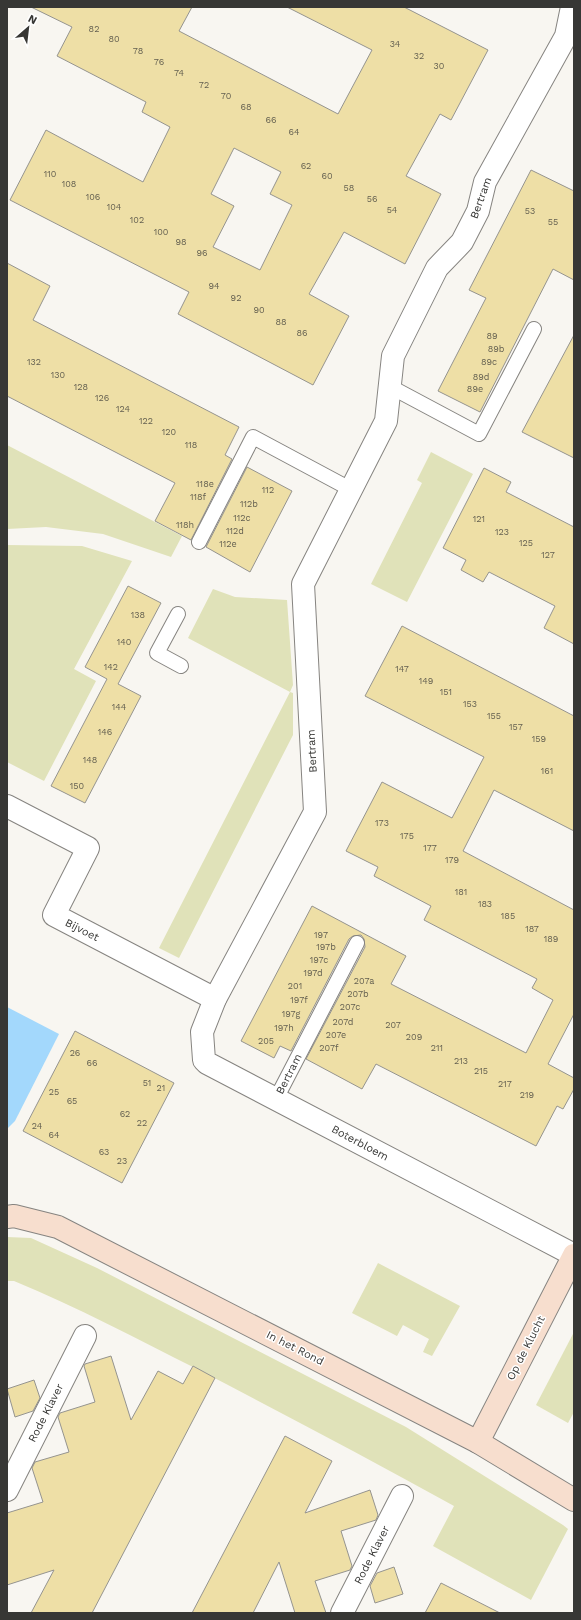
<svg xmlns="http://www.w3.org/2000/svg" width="581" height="1620" font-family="'Work Sans',sans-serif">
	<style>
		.green { fill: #e0e2b9 }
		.water { fill: #a3d8fc }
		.building { fill: #eedfa6; stroke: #95948f; fill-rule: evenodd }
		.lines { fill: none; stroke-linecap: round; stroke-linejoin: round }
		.lane-casing { stroke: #868480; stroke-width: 16 }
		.street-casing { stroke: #868480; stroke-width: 24 }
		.secondary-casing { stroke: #868480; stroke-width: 24 }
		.lane { stroke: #fff; stroke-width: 14 }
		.street { stroke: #fff; stroke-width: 22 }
		.secondary { stroke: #f7dece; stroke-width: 22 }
		.labels { text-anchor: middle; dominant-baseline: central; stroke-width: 3; stroke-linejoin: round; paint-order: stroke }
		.number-label { font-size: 9px; fill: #656151 }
		.street-label { font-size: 11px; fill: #373735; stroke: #fff }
	</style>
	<rect width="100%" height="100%" fill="#f8f6f1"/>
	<g class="green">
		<polygon points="7,445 182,536 171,557 103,534 46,527 7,529"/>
		<polygon points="431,452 473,474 407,602 371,584 422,483 417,480"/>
		<polygon points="7,545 82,546 132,561 74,669 96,681 44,781 7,762"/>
		<polygon points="213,589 235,597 287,600 293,685 290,692 293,693 293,735 179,958 159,948 290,692 188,638"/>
		<path d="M 7,1237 L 31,1238 L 97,1268 L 406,1427 L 563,1525 L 568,1529 L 531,1600 L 433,1546 L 454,1506 C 369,1459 284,1414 197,1369 C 137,1339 77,1307 14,1281 L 7,1281 Z"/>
		<polygon points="378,1263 460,1306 432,1356 423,1352 429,1339 403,1325 397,1336 352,1313"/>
		<polygon points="574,1332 574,1412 568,1423 536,1405"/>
	</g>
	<polygon class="water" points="7,1007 59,1034 15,1121 7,1129"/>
	<g class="building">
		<path d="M 31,7 L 192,7 L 179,31 L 338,114 L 372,50 L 287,7 L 404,7 L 488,50 L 451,120 L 440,114 L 406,176 L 441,194 L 405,264 L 344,232 L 309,294 L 349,316 L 313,385 L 178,314 L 189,292 L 10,200 L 46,130 L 143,182 L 170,127 L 142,112 L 146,102 L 57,56 L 72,27 ZM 234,148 L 281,172 L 270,194 L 292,205 L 260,270 L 213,247 L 234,206 L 211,194 Z"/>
		<polygon points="531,170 574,191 574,280 553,269 480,412 438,391 486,298 469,290"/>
		<polygon points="7,263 50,286 33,320 239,427 225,455 232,459 191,540 155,521 175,483 7,396"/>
		<polygon points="574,335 574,458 522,432"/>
		<polygon points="247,467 292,491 250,572 206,547"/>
		<polygon points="484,468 511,482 506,492 574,527 574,644 544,628 555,606 489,572 483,582 461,570 466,560 443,548"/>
		<polygon points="128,586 161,603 118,684 141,696 85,803 51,786 107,679 85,667"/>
		<polygon points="402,626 574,716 574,831 494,790 463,851 574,910 574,1014 548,1064 574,1078 574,1089 563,1109 557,1106 536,1146 376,1064 362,1089 306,1059 365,947 364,939 361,935 353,936 349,939 291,1051 280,1046 274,1058 241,1041 312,906 406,956 391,984 526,1053 553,1000 532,988 537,979 424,920 431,906 374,876 378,867 346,851 382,782 452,818 484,757 365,696"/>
		<polygon points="75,1031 174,1083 122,1183 23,1131"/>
		<polygon points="111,1356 131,1420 158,1371 183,1384 193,1366 215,1378 92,1613 31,1613 54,1570 7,1585 7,1513 43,1502 32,1468 35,1462 69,1452 58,1417 60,1413 95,1402 84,1366 85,1364"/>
		<polygon points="34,1380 40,1398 33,1411 15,1417 7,1389"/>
		<polygon points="285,1436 332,1461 305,1513 370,1490 378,1515 376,1520 341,1531 352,1566 350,1570 315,1581 326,1613 295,1613 279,1562 253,1613 192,1613"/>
		<polygon points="394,1567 403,1594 375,1603 370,1586 377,1573"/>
		<polygon points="441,1583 500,1613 425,1613"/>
	</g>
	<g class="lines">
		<g class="lane-casing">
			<g id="lane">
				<polyline points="389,386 479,434 534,329"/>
				<polyline points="199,542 253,437 352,490"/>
				<polyline points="178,614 157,653 181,666"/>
				<polyline points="276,1099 357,943"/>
			</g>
		</g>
		<g class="street-casing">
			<g id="street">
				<polyline points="572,7 566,36 485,182 478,211 462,242 437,268 393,356 386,421 303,584 315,812 215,999 202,1032 204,1060 207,1063 574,1255"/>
				<polyline points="7,806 88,848 54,915 215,999"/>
				<polyline points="7,1490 85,1336"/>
				<polyline points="342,1613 402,1496"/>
			</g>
		</g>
		<g class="secondary-casing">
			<g id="secondary">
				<polyline points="7,1217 14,1216 58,1227 478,1442 574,1500"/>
				<polyline points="478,1442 574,1255"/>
			</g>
		</g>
		<use href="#lane" class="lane"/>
		<use href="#street" class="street"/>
		<use href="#secondary" class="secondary"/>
	</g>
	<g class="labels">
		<g class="number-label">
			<text x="94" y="29">82</text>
			<text x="114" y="39">80</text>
			<text x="395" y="44">34</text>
			<text x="138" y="51">78</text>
			<text x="419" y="56">32</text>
			<text x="159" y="62">76</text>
			<text x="439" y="66">30</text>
			<text x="179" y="73">74</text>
			<text x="204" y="85">72</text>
			<text x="226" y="96">70</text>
			<text x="246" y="107">68</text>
			<text x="271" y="120">66</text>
			<text x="294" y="132">64</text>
			<text x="306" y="166">62</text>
			<text x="50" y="174">110</text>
			<text x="327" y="176">60</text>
			<text x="69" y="184">108</text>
			<text x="349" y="188">58</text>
			<text x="93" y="197">106</text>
			<text x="372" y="199">56</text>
			<text x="114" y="207">104</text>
			<text x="392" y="210">54</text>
			<text x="530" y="211">53</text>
			<text x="137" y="220">102</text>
			<text x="553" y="222">55</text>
			<text x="161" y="232">100</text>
			<text x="181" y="242">98</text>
			<text x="202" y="253">96</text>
			<text x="214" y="286">94</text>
			<text x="236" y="298">92</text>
			<text x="259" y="310">90</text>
			<text x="281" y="322">88</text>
			<text x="302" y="333">86</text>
			<text x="492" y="336">89</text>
			<text x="496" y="349">89b</text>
			<text x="34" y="362">132</text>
			<text x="489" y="362">89c</text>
			<text x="58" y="375">130</text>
			<text x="481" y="377">89d</text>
			<text x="81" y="387">128</text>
			<text x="475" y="389">89e</text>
			<text x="102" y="398">126</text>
			<text x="123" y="409">124</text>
			<text x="146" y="421">122</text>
			<text x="169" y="432">120</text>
			<text x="191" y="445">118</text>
			<text x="205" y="484">118e</text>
			<text x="268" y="490">112</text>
			<text x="198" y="497">118f</text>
			<text x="249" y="504">112b</text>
			<text x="242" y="518">112c</text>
			<text x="479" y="519">121</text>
			<text x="185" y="525">118h</text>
			<text x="235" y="531">112d</text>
			<text x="502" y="532">123</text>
			<text x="526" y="543">125</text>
			<text x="228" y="544">112e</text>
			<text x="548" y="555">127</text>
			<text x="138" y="615">138</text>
			<text x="124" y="642">140</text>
			<text x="111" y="667">142</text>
			<text x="402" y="669">147</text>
			<text x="426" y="681">149</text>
			<text x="446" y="692">151</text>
			<text x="470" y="704">153</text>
			<text x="119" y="707">144</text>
			<text x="494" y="716">155</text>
			<text x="516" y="727">157</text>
			<text x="105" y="732">146</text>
			<text x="539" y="739">159</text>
			<text x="90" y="760">148</text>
			<text x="547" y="771">161</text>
			<text x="77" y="786">150</text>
			<text x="382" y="823">173</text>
			<text x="407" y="836">175</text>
			<text x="430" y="848">177</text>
			<text x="452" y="860">179</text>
			<text x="461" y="892">181</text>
			<text x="485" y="904">183</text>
			<text x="508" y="916">185</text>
			<text x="532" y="929">187</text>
			<text x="321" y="935">197</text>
			<text x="551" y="939">189</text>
			<text x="326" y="947">197b</text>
			<text x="319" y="960">197c</text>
			<text x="313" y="973">197d</text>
			<text x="364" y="981">207a</text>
			<text x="295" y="986">201</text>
			<text x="358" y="994">207b</text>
			<text x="299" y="1000">197f</text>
			<text x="350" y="1007">207c</text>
			<text x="291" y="1014">197g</text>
			<text x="343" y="1022">207d</text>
			<text x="393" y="1025">207</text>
			<text x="284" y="1028">197h</text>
			<text x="336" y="1035">207e</text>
			<text x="414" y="1037">209</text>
			<text x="266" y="1041">205</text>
			<text x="329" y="1048">207f</text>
			<text x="437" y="1048">211</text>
			<text x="75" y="1053">26</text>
			<text x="461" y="1061">213</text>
			<text x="92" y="1063">66</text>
			<text x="481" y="1071">215</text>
			<text x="147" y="1083">51</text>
			<text x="505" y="1084">217</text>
			<text x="161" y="1088">21</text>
			<text x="54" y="1092">25</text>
			<text x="527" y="1095">219</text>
			<text x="72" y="1101">65</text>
			<text x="125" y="1114">62</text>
			<text x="142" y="1123">22</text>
			<text x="37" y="1126">24</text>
			<text x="54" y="1135">64</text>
			<text x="104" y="1152">63</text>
			<text x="122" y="1161">23</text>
		</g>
		<g class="street-label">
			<text transform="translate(481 198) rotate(-70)">Bertram</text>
			<text transform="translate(312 751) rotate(-93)">Bertram</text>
			<text transform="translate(82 930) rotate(27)">Bijvoet</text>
			<text transform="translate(289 1074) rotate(-63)">Bertram</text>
			<text transform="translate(360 1143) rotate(28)">Boterbloem</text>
			<text transform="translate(295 1348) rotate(27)">In het Rond</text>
			<text transform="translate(526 1348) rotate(-63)">Op de Klucht</text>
			<text transform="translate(46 1413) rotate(-63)">Rode Klaver</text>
			<text transform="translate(372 1555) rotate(-63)">Rode Klaver</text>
		</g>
	</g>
	<rect width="581" height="1620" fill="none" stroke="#373735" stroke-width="16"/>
	<g transform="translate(28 28) rotate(28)" stroke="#ffffff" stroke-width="3" paint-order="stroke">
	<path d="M0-3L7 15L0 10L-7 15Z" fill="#373735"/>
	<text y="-6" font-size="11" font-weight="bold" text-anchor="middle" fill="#373735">N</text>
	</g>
</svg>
